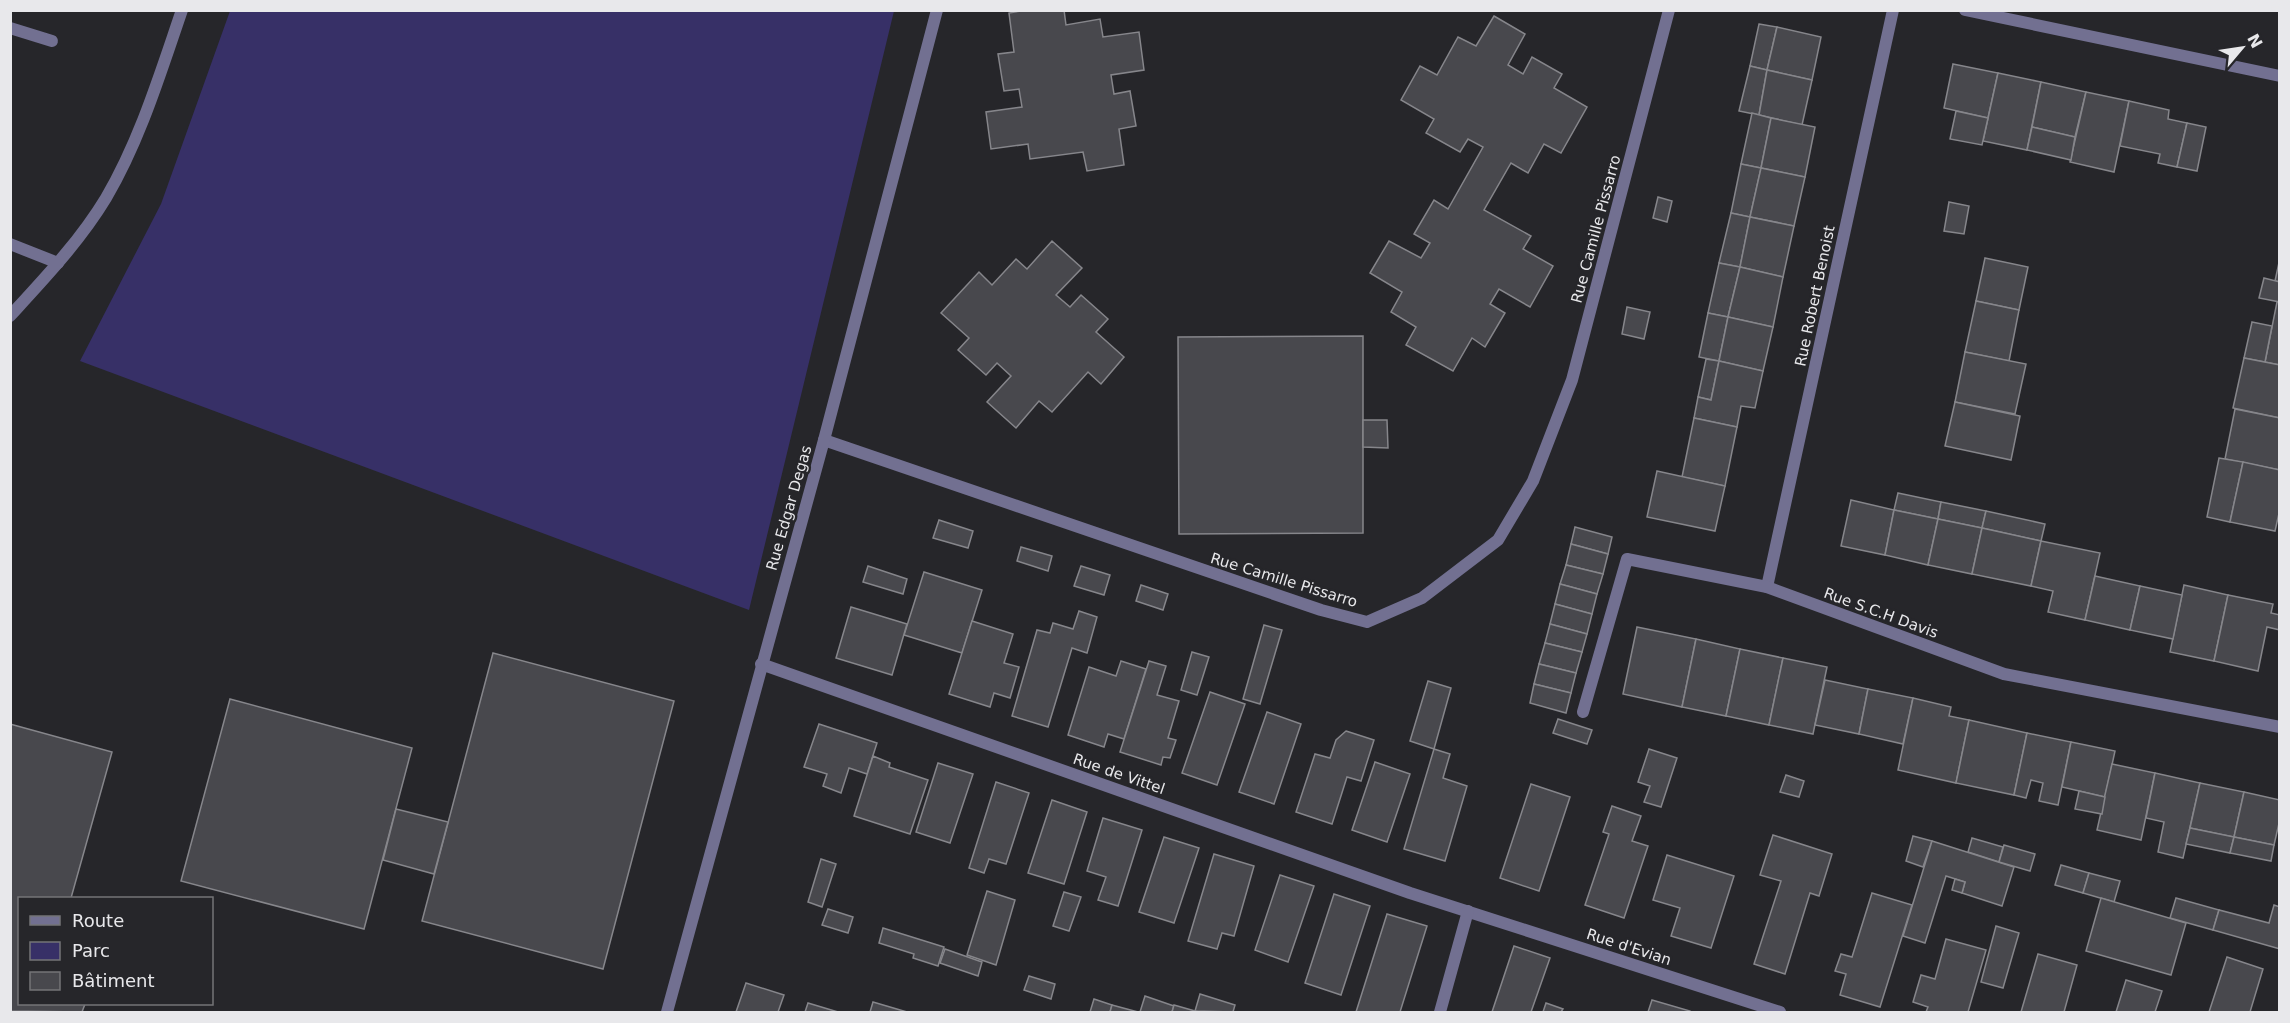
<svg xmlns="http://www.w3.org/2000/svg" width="2290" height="1023" font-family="'DejaVu Sans',sans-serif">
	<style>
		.green { fill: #373067 }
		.building { fill: #48484d; stroke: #86868b; stroke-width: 1.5 }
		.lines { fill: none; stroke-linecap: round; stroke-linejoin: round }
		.service { stroke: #727091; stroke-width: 12 }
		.minor { stroke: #727091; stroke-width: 12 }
		.labels { text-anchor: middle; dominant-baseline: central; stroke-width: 5; stroke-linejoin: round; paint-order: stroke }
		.street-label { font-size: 15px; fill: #e8e8eb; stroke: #26262a }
	</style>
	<rect width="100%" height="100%" fill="#26262a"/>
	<polygon class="green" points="230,11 894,11 749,610 80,361 161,204"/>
	<g class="building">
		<polygon points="1027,10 1064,10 1066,25 1100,19 1103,37 1139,32 1144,70 1111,75 1114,94 1130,91 1136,126 1119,129 1124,165 1087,171 1083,152 1030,159 1028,144 991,149 986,112 1022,107 1019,89 1004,91 998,54 1014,52 1009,13"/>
		<polygon points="1494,16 1525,34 1508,65 1523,74 1532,57 1562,74 1554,88 1587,107 1561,153 1544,144 1528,173 1511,163 1484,210 1531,236 1523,249 1553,266 1530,307 1499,289 1490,304 1505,313 1485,347 1472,338 1453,371 1406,345 1416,327 1391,312 1402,292 1370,273 1389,241 1421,258 1430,243 1414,234 1434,200 1448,209 1483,147 1468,139 1460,152 1426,133 1434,119 1401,100 1420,66 1437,75 1458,37 1476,46"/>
		<polygon points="1759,24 1777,27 1767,70 1750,66"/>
		<polygon points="1777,27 1821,37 1812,80 1767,70"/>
		<polygon points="1953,64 1998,73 1988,118 1944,108"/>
		<polygon points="1750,66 1767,70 1759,115 1739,111"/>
		<polygon points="1767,70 1812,80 1802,125 1759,115"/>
		<polygon points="1998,73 2041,82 2027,150 1983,141"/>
		<polygon points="2041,82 2086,92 2075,137 2032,127"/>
		<polygon points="2086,92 2129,101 2114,172 2070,162"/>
		<polygon points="2129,101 2169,110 2168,119 2187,123 2177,167 2158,163 2160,154 2120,146"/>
		<polygon points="1956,111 1988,118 1982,145 1950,139"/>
		<polygon points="1752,113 1771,118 1761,168 1741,164"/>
		<polygon points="1771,118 1815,127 1805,177 1761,168"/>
		<polygon points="2187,123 2206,127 2197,171 2177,167"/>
		<polygon points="2032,127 2075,137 2071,160 2027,150"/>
		<polygon points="1741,164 1761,168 1750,217 1731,213"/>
		<polygon points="1761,168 1805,177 1794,226 1750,217"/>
		<polygon points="1658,197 1672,201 1667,222 1653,218"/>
		<polygon points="1949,202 1969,206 1964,234 1944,231"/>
		<polygon points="1731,213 1750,217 1740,267 1719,263"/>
		<polygon points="1750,217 1794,226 1783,277 1740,267"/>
		<polygon points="1052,241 1082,268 1056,295 1070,307 1081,295 1108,319 1096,332 1124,357 1101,384 1088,372 1052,412 1039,401 1016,428 987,402 1011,376 997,363 986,375 958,350 969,338 941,313 979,272 992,285 1016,259 1027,269"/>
		<polygon points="1985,258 2028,267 2019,310 1976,301"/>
		<polygon points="2280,258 2280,282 2275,281"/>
		<polygon points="1719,263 1740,267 1728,317 1708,313"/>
		<polygon points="1740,267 1783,277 1773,327 1728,317"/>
		<polygon points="2264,278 2280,282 2280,302 2259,298"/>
		<polygon points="1976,301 2019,310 2009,361 1965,352"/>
		<polygon points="2277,302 2280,302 2280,365 2265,362"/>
		<polygon points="1627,307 1650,312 1644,339 1622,334"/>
		<polygon points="1708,313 1728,317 1719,361 1699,357"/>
		<polygon points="1728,317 1773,327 1763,371 1719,361"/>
		<polygon points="2252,322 2272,326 2265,362 2244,358"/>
		<polygon points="1363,336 1363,533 1179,534 1178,337"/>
		<polygon points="1965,352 2026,364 2015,414 1955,402"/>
		<polygon points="2244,358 2280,365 2280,418 2233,408"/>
		<polygon points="1706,359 1719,361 1711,400 1698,397"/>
		<polygon points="1719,361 1763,371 1755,408 1741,406 1737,427 1694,418 1698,397 1711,400"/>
		<polygon points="1955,402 2020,416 2011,460 1945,446"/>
		<polygon points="2235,409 2280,418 2280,470 2225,459"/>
		<polygon points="1694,418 1737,427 1725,486 1682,477"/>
		<polygon points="1363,420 1387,420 1388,448 1363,447"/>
		<polygon points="2219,458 2243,462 2230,522 2207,517"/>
		<polygon points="2243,462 2280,470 2280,509 2275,531 2230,522"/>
		<polygon points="1657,471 1725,486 1715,531 1647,517"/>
		<polygon points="1898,493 1941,502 1938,519 1894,510"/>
		<polygon points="1851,500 1894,510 1885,555 1841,546"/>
		<polygon points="1941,502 1986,511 1982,528 1938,519"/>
		<polygon points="1894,510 1938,519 1928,565 1885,555"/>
		<polygon points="1986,511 2045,524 2041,541 1982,528"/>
		<polygon points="1938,519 1982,528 1972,574 1928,565"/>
		<polygon points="939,520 973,531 968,548 933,538"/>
		<polygon points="1575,527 1612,537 1608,554 1571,544"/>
		<polygon points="1982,528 2041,541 2031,586 1972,574"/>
		<polygon points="2041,541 2100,553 2085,620 2048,612 2053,591 2031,586"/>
		<polygon points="1571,544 1608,554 1603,574 1566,565"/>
		<polygon points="1021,547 1052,556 1048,571 1017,561"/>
		<polygon points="1566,565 1603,574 1597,594 1560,584"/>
		<polygon points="868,566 907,579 903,594 863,582"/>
		<polygon points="1081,566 1110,575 1104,595 1074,586"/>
		<polygon points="924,572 982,590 962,653 904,635"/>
		<polygon points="2095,576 2140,586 2130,630 2085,620"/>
		<polygon points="1560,584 1597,594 1592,614 1555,604"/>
		<polygon points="1141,585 1168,594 1163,610 1136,601"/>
		<polygon points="2184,585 2228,595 2214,661 2170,652"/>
		<polygon points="2140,586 2182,595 2173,639 2130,630"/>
		<polygon points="2228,595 2273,604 2271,613 2280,615 2280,630 2267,627 2258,671 2214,661"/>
		<polygon points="1555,604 1592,614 1587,634 1550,624"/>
		<polygon points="851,607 907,624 892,675 836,658"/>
		<polygon points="1079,611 1097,617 1087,653 1072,648 1048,727 1012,716 1037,630 1050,633 1053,623 1073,629"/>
		<polygon points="972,621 1013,634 1004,663 1019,667 1010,698 994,693 990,707 949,694"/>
		<polygon points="1550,624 1587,634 1582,652 1545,643"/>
		<polygon points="1264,625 1282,630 1260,704 1243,699"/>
		<polygon points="1637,627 1696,639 1682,707 1623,694"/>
		<polygon points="1696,639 1740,649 1726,716 1682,707"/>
		<polygon points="1545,643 1582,652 1576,673 1539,664"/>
		<polygon points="1740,649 1783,658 1769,725 1726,716"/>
		<polygon points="1192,652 1209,657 1197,695 1181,690"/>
		<polygon points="493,653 674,701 603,969 422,921"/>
		<polygon points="1783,658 1827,667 1813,734 1769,725"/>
		<polygon points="1121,661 1146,669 1124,739 1108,734 1104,747 1068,735 1089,667 1116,676"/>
		<polygon points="1149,661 1166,666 1157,695 1179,701 1168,738 1176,740 1170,758 1163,757 1161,765 1120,752"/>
		<polygon points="1539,664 1576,673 1571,693 1534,684"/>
		<polygon points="1825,680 1868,689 1859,734 1815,725"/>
		<polygon points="1428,681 1451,688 1434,749 1410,741"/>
		<polygon points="1534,684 1571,693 1566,713 1530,703"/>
		<polygon points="1868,689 1913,698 1903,744 1859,734"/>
		<polygon points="1210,692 1245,704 1217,785 1182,773"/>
		<polygon points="1913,698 1951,707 1949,716 1969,720 1956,783 1898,770"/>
		<polygon points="230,699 412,748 364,929 181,881"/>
		<polygon points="1267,712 1301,724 1274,804 1239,792"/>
		<polygon points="1558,719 1592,730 1587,744 1553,733"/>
		<polygon points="1969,720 2027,733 2014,795 1956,783"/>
		<polygon points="10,724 112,752 71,898 20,898 20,1004 85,1004 82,1012 10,1011"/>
		<polygon points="819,724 877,743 867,774 849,768 841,793 823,786 827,774 804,767"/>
		<polygon points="1346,731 1374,740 1361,781 1347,777 1332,824 1296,812 1315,754 1330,758 1336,740"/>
		<polygon points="2027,733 2071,742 2058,805 2039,801 2043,783 2031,780 2026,798 2014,795"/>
		<polygon points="2071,742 2115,751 2105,797 2062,787"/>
		<polygon points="1434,749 1450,754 1443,778 1467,786 1445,861 1404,849"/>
		<polygon points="1649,749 1677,758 1661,807 1644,802 1650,786 1638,782"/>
		<polygon points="873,756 890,763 889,767 928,780 910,834 854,816"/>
		<polygon points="1375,762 1410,774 1387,842 1352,830"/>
		<polygon points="938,763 973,774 950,843 916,832"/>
		<polygon points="2112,764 2155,773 2141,840 2097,830"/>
		<polygon points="2155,773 2200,783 2183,858 2158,852 2164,822 2146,818"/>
		<polygon points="1786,775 1804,781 1799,797 1780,792"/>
		<polygon points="996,782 1029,793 1006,864 989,859 984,873 969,868"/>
		<polygon points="2200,783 2244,792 2234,837 2190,828"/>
		<polygon points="1531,784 1570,797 1539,891 1500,878"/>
		<polygon points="2079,791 2105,797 2102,814 2075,809"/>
		<polygon points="2244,792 2280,800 2280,819 2274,845 2234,837"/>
		<polygon points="1052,800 1087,812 1064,884 1028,873"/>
		<polygon points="1612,806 1641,816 1632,841 1648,846 1624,918 1585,905 1609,834 1603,832"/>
		<polygon points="396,809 448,822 434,874 383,860"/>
		<polygon points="1103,818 1142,830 1118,906 1098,900 1106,877 1087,871"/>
		<polygon points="2190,828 2234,837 2230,853 2186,844"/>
		<polygon points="1773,835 1832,854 1819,896 1810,893 1785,974 1754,964 1781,881 1760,875"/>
		<polygon points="1913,836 1932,841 1923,867 1906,861"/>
		<polygon points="1164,837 1199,848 1174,923 1139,912"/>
		<polygon points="2234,837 2274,845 2271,861 2230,853"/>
		<polygon points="1972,838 2003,847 1999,862 1968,852"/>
		<polygon points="1932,841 2014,867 2002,906 1962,893 1965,882 1946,876 1925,943 1903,936"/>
		<polygon points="2004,845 2035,854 2030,871 1999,862"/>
		<polygon points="1214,854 1254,866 1234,936 1222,933 1217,949 1188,941"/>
		<polygon points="1667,855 1734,876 1711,948 1671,936 1680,908 1653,900"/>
		<polygon points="821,859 836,864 822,907 808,902"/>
		<polygon points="2061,865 2089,873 2083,893 2055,885"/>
		<polygon points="2089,873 2120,881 2114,902 2083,893"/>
		<polygon points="1280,875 1314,886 1288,962 1255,950"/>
		<polygon points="1955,879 1965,882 1962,893 1952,890"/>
		<polygon points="987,891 1015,900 996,965 967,955"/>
		<polygon points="1064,892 1081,897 1069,931 1053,926"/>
		<polygon points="1872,893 1912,905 1880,1007 1840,995 1846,974 1835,971 1841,954 1852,957"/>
		<polygon points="1334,894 1370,906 1341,995 1305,983"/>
		<polygon points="2101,898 2186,923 2171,975 2086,951"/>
		<polygon points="2176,898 2219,910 2213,930 2170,918"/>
		<polygon points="2274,905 2280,907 2280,949 2213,930 2219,910 2269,923"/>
		<polygon points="828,909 853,917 848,933 822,925"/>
		<polygon points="1387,914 1427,926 1400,1012 1356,1012"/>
		<polygon points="1996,926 2019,933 2003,988 1981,982"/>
		<polygon points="883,928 944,947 938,966 913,958 914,954 879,943"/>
		<polygon points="1946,939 1986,950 1968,1012 1926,1012 1928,1007 1913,1002 1921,975 1935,979"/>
		<polygon points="1514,946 1550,958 1531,1012 1492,1012"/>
		<polygon points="945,949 982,962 978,976 940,963"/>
		<polygon points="2038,954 2077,965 2064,1012 2021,1012"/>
		<polygon points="2227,957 2263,969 2250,1012 2209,1012"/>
		<polygon points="1029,976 1055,984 1051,999 1024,990"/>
		<polygon points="2126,980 2162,991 2155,1012 2116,1012"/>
		<polygon points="746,983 784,995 778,1012 736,1012"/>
		<polygon points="1200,994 1235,1005 1233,1012 1195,1011"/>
		<polygon points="1145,996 1174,1006 1172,1012 1140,1012"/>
		<polygon points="1094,999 1112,1005 1110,1012 1090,1012"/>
		<polygon points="1652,1000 1690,1011 1690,1012 1648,1012"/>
		<polygon points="873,1002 907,1012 870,1012"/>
		<polygon points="808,1003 838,1012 805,1012"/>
		<polygon points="1546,1003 1563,1009 1561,1012 1543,1012"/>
		<polygon points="1112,1005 1138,1012 1110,1012"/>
		<polygon points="1174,1005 1195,1011 1199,1012 1172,1012"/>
	</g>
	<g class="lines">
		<polyline class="service" points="10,28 52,41"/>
		<g class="minor">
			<polyline points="1965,10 2280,76"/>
			<polyline points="10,244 58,263"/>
			<path d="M 10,316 C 44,279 80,241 106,198 C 140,140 160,74 182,10"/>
			<polyline points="824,440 1321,610 1367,622 1422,598 1498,540 1533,481 1572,380 1669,10"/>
			<polyline points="1767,587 1893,10"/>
			<polyline points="761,664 1410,893 1780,1012"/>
			<polyline points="1583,712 1627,559 1767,587 2004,674 2280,727"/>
			<polyline points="667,1012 824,440 937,10"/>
			<polyline points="1440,1012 1468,911"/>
		</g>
	</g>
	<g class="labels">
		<g class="street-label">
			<text transform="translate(1596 229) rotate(-75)">Rue Camille Pissarro</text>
			<text transform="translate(1815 296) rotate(-78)">Rue Robert Benoist</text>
			<text transform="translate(789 508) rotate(-74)">Rue Edgar Degas</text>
			<text transform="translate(1284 580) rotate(17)">Rue Camille Pissarro</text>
			<text transform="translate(1881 613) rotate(20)">Rue S.C.H Davis</text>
			<text transform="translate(1119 774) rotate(19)">Rue de Vittel</text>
			<text transform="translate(1629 947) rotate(18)">Rue d'Evian</text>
		</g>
	</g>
	<rect width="2290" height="1023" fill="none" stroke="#e8e8eb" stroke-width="24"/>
	<rect x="18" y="897" width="195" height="108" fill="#26262a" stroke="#747477" stroke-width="1.5"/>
	<rect x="30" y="916" width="30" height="9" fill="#727091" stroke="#747477" stroke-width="1.5"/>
	<text x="72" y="927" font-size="18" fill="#e8e8eb">Route</text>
	<rect x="30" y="942" width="30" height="18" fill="#373067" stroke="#747477" stroke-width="1.5"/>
	<text x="72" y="957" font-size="18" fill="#e8e8eb">Parc</text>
	<rect x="30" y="972" width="30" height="18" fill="#48484d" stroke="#747477" stroke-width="1.5"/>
	<text x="72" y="987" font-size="18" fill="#e8e8eb">Bâtiment</text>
	<g transform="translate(2242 48) rotate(61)" stroke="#26262a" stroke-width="4.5" paint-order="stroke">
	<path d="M0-4.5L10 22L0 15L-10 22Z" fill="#e8e8eb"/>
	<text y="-9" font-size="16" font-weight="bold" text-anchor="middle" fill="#e8e8eb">N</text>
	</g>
</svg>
